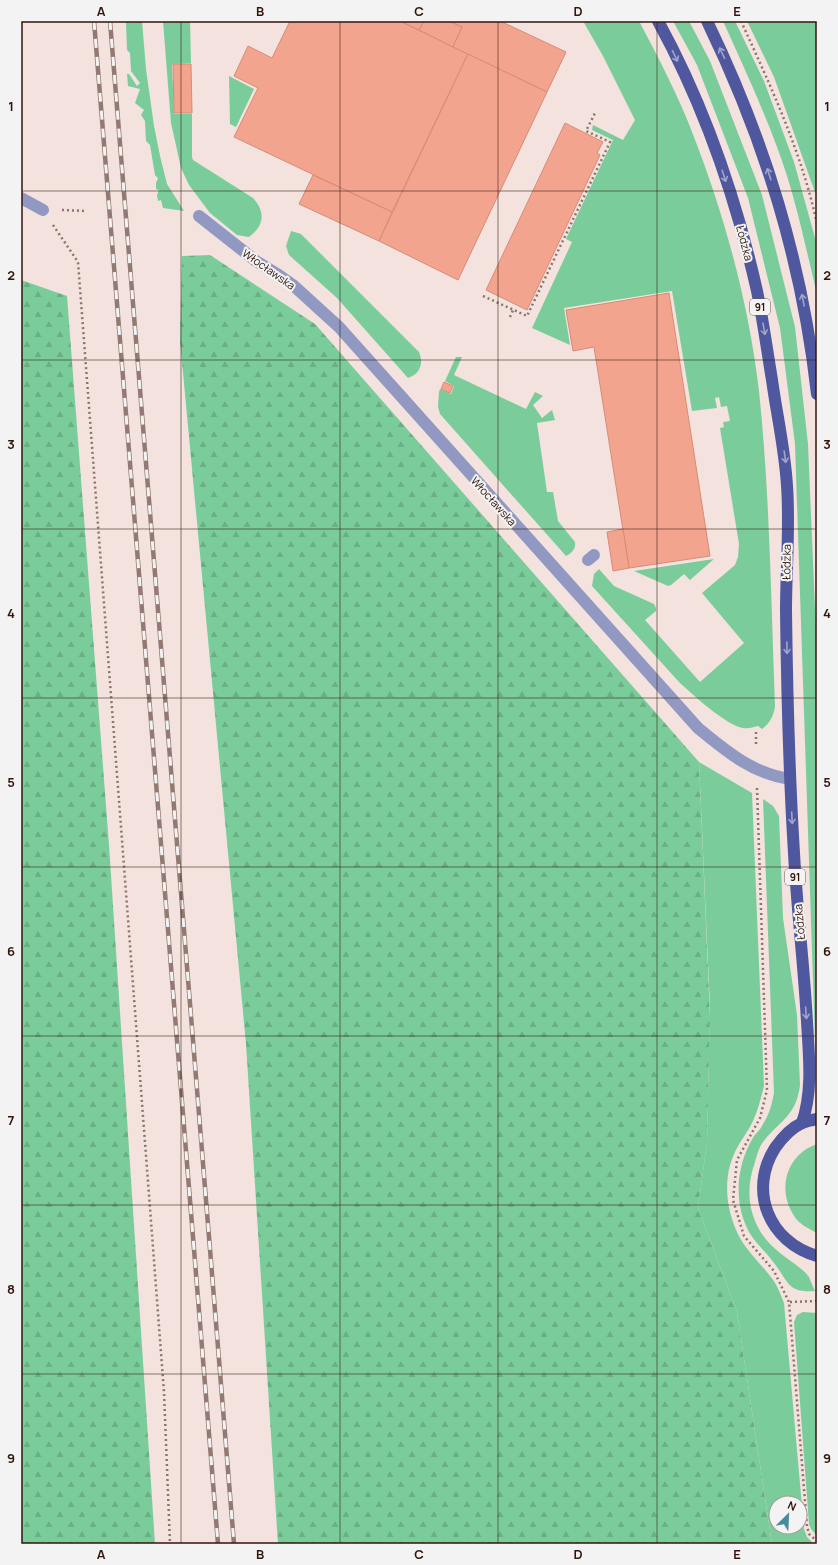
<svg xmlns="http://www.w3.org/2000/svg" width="838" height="1565" font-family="Manrope,sans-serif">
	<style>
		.grass { fill: #7acd9b; fill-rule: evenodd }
		.forest { fill: url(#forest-firs) }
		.building { fill: #f3a48e; stroke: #d88b76 }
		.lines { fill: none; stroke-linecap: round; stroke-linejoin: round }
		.path { stroke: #8c746e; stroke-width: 2.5; stroke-dasharray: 2 3; stroke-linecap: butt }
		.minor { stroke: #9199c2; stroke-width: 12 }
		.major { stroke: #4f579f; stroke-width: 12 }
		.rail-casing { stroke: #917a73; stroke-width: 4.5 }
		.rail { stroke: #f3f3f3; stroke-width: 3; stroke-dasharray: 9; stroke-linecap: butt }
		.oneway { stroke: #a1a5c9 }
		.grid { fill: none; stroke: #32150d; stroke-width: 1; stroke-opacity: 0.55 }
		.labels { text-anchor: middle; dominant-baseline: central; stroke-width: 4; stroke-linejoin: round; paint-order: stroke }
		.shield { fill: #f3f3f3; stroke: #6c5852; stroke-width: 1 }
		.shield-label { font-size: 10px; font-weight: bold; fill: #32150d }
		.street-label { font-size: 11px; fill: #32150d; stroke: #f3f3f3 }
		.neatline { fill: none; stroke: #32150d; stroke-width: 1.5 }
		.grid-label { font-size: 13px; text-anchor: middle; font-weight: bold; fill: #32150d }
	</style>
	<defs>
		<pattern id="forest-firs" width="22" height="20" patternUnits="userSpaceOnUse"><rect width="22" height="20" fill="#7acd9b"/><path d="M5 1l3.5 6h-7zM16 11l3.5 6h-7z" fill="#6aaf84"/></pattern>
	</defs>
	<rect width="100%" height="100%" fill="#f3e2dd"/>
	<g class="grass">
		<polygon points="126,21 142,21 146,69 154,126 160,156 167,184 184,211 163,208 161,200 158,201 157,195 159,190 156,189 156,183 158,178 155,175 150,145 146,141 145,121 141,115 144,110 135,103 140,89 128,86 127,74 129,74 137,86 140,83 131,71 130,53 127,50"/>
		<path d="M 163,21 L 190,21 L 191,63 L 172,64 L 174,114 L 192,114 L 192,157 L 193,160 L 253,198 C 266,212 264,226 249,237 L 237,235 L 210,213 L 189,185 L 181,168 L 171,123 Z"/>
		<path d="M 583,21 L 639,21 C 659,59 679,97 694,137 C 725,217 749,305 759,391 C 770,496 771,602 775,707 C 773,717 770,723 762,729 L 758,726 C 753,727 749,729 743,728 C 726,725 693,695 679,682 L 592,586 L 594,574 L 599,569 L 614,586 L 654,604 L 656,608 L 656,611 L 645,620 L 700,682 L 744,643 L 702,593 L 735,565 L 738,557 L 739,544 L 720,428 L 724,427 L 723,422 L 730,421 L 727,406 L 721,407 L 719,397 L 715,398 L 717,408 L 692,411 L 672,291 L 564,308 L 570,345 L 532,328 L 572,242 L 566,239 L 613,140 L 592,130 L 593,125 L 623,140 L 635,120 L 603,56 Z"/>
		<polygon points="673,21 689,21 710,61 762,195 795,327 808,444 817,656 817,1100 795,444 780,328 748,198 697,65"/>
		<path d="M 723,21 L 735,21 L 764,81 L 794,162 L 817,245 L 817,294 C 805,245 795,194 777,147 C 761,104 742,63 723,21 Z"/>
		<polygon points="747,21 817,21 817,198 774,77"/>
		<polygon points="229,76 254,89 236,127 230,124"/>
		<path d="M 291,231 L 301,234 L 419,352 C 424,364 420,374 408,378 L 337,298 L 289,255 L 286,246 Z"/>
		<path d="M 456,357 L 462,357 L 454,375 L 526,409 L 535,392 L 543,396 L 533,405 L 542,418 L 552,410 L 555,420 L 537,423 L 547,492 L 553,492 L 558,521 L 575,542 C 576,549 572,553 566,556 L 440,414 L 438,407 L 439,392 L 440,389 L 451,394 L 454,386 L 445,381 Z"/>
		<polygon points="714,559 690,580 684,574 671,585 668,586 634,571"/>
		<path d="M 699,762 L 752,793 L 764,1086 C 761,1098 758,1110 753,1121 C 748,1132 740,1141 735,1152 C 722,1179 726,1212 740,1238 C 748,1252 760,1263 770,1276 C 777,1284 780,1293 784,1303 L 804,1529 L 807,1537 L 814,1544 L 772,1544 L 737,1312 L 698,1208 L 707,1142 L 710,1008 ZM 776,1503 L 800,1503 L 800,1527 L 776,1527 Z"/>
		<path d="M 763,799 L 773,806 L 779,816 L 783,918 L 797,1015 L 800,1085 C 796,1117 780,1120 763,1142 C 759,1147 757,1155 755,1162 C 748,1182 747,1201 755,1221 C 762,1238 774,1249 788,1259 C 796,1265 804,1270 809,1277 C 811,1282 813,1287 815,1291 C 787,1293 789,1282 774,1263 C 766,1252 756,1244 749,1232 C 733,1202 736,1165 754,1136 C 757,1132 761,1129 763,1124 C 769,1115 772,1104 774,1093 Z"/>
		<path d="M 817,1144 L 817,1233 C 808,1228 798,1224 793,1214 C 777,1188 787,1154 817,1144 Z"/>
		<polygon points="803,1312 817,1313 817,1536 811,1529 809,1524 794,1322 797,1315"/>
	</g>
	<g class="forest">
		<polygon points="210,255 315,324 699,762 710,1017 707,1142 698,1208 737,1312 772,1544 278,1544 246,1044 180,341 182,256"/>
		<polygon points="21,280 67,296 109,845 155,1544 21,1544"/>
	</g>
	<g class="building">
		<polygon points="290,21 400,21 468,54 392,212 234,137 258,88 234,76 248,46 272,58"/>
		<polygon points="400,21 424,21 419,30"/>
		<polygon points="424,21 449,21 462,27 453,47 419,30"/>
		<polygon points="449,21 500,21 566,52 547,92 453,47 462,27"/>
		<polygon points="468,54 547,92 458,280 379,241"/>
		<polygon points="173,64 191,64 192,113 174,113"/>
		<polygon points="565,123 603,142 597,153 600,155 527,310 486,290"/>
		<polygon points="313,175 392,212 379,241 299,204"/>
		<polygon points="669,293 710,556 629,568 594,347 573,351 566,310"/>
		<polygon points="444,382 453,386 450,393 441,389"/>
		<polygon points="623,529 629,568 613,571 607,532"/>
	</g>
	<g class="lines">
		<g class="path">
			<path d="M 741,21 C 771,87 802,153 817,224"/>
			<polyline points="62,210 87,211"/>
			<polyline points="53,225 78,262 164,1392 170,1544"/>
			<polyline points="483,296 527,316 610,142 586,131 595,113"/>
			<polyline points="510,317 513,310"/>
			<polyline points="756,732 756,747"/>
			<polyline points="757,788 767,1090 760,1118 737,1160 733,1200 744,1236 774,1271 789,1302 807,1526 809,1534 817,1541"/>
			<polyline points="790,1302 817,1301"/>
		</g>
		<g class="minor">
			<polyline points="21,198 43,210"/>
			<path d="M 199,216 L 256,261 L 277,274 L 294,286 L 339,327 L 698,728 C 726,751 753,774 790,779"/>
			<polyline points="588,560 594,555"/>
		</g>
		<g class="major">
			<path d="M 658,21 C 704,105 736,198 757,291 C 763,320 767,350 772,380 C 777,416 785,450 787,486 C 790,527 786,569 786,611 C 787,692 789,772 794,853 C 797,910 804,966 807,1022 C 809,1056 813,1091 802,1123"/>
			<path d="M 707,21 C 765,141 802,261 817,394"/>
			<path d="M 817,1119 C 812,1120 807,1121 802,1123 C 791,1128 782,1138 775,1148 C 748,1191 769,1242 817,1256"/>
		</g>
		<g class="rail-casing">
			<g id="rail">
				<polyline points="94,21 218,1544"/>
				<polyline points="110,21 234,1544"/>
			</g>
		</g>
		<use href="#rail" class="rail"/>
	</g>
	<defs><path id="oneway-shaft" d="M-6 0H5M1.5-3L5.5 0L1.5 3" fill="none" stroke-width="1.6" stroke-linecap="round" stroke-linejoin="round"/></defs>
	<g class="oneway">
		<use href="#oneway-shaft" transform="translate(722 53) rotate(-116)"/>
		<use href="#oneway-shaft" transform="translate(675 56) rotate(64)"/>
		<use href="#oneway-shaft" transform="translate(769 174) rotate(-108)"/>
		<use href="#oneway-shaft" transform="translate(724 176) rotate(72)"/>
		<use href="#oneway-shaft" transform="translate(803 300) rotate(-101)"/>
		<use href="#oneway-shaft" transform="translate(764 329) rotate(80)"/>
		<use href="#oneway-shaft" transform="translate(785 457) rotate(82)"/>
		<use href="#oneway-shaft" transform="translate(787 648) rotate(89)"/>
		<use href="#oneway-shaft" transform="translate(792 818) rotate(87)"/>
		<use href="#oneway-shaft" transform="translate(806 1013) rotate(86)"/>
	</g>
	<path class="grid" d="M 181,21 L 181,1544M 340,21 L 340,1544M 498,21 L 498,1544M 657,21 L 657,1544M 21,191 L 817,191M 21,360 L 817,360M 21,529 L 817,529M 21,698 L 817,698M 21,867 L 817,867M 21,1036 L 817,1036M 21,1205 L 817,1205M 21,1374 L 817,1374"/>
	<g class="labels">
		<g class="shield">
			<rect x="750" y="299" width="20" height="16" rx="3"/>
			<rect x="785" y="869" width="20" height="16" rx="3"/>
		</g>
		<g class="shield-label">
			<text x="760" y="307">91</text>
			<text x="795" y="877">91</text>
		</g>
		<g class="street-label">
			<text transform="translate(745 243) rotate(75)">Łódzka</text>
			<text transform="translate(269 269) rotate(35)">Włocławska</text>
			<text transform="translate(494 501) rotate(48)">Włocławska</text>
			<text transform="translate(786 562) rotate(-89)">Łódzka</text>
			<text transform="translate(799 922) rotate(-95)">Łódzka</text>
		</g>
	</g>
	<rect width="838" height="1565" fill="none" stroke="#f3f3f3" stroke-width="44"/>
	<g transform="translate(788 1515) rotate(24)"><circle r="19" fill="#f3f3f3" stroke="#a69a97"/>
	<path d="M0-3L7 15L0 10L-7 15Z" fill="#488b9b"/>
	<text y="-6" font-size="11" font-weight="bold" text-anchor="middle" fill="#32150d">N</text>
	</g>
	<rect x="22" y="22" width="794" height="1521" class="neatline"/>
	<g class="grid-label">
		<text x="101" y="16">A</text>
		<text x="260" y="16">B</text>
		<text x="419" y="16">C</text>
		<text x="578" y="16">D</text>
		<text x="737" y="16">E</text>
		<text x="11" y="111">1</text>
		<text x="827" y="111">1</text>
		<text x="11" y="280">2</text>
		<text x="827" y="280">2</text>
		<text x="11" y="449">3</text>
		<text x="827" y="449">3</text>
		<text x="11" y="618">4</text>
		<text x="827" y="618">4</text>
		<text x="11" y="787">5</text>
		<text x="827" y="787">5</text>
		<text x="11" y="956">6</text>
		<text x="827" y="956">6</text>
		<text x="11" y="1125">7</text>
		<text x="827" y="1125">7</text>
		<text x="11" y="1294">8</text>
		<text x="827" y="1294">8</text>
		<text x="11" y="1463">9</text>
		<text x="827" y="1463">9</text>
		<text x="101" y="1559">A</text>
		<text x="260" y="1559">B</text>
		<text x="419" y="1559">C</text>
		<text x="578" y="1559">D</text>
		<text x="737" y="1559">E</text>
	</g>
</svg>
